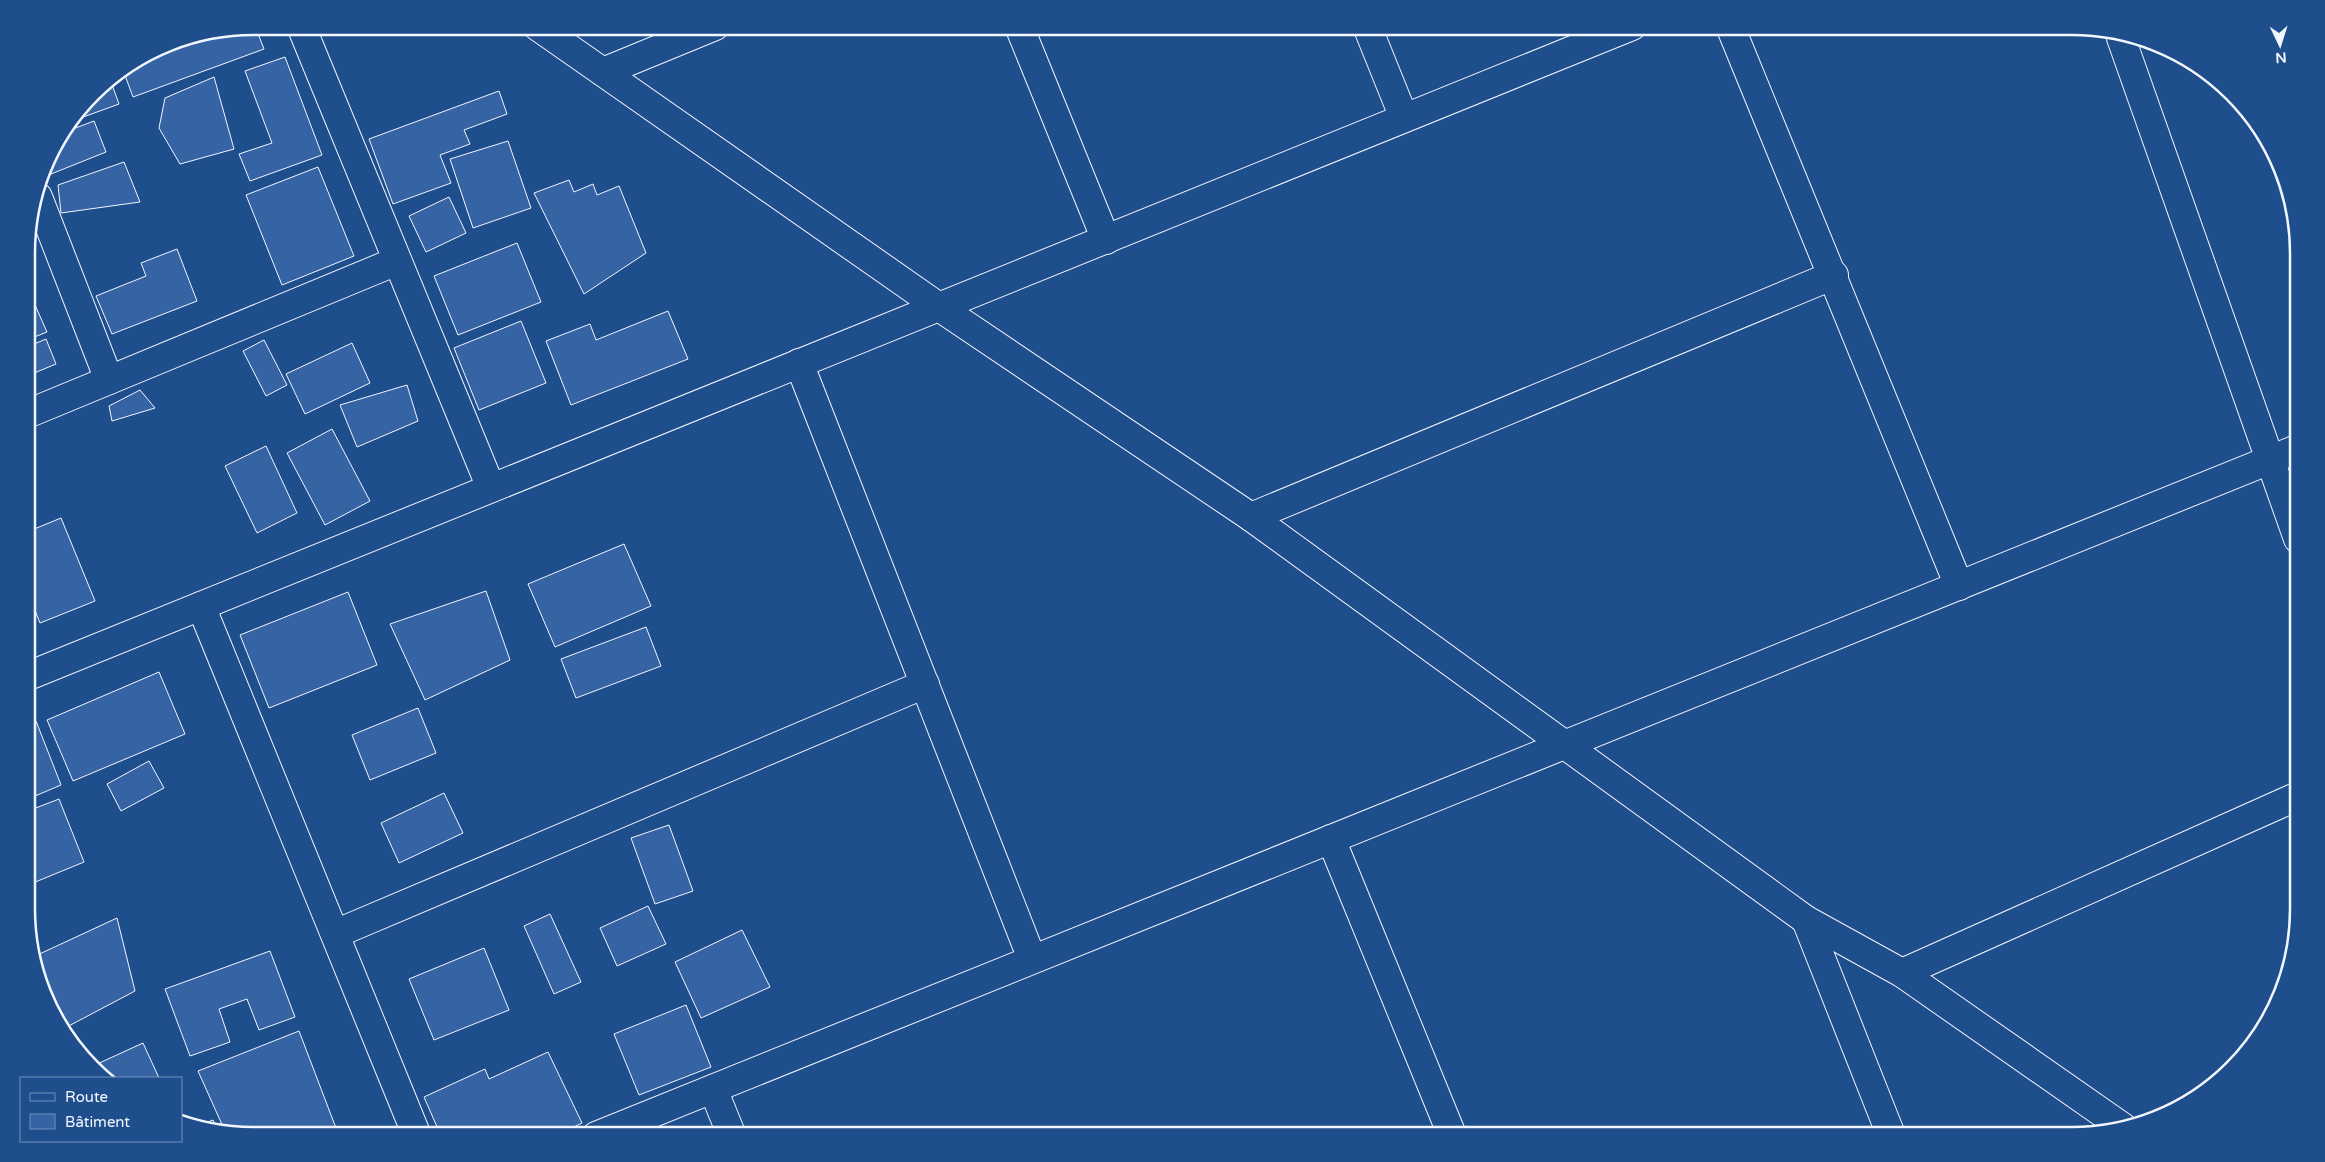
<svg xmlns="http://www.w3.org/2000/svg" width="2325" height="1162" font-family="'Varela Round',sans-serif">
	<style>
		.building { fill: #3563a3; stroke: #f2f6ff }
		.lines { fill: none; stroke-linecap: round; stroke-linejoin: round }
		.minor-casing { stroke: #f2f6ff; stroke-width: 30 }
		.minor { stroke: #1f4e8c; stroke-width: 28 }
		.rim { fill: none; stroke: #f2f6ff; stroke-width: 2.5 }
	</style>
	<rect width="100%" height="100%" fill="#1f4e8c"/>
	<g class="building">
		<polygon points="255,26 264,49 133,97 123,70 144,60 144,58 167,43"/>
		<polygon points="285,57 322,155 250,181 239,154 272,143 245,71"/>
		<polygon points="214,77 234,149 180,164 159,128 165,98"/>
		<polygon points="110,79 119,104 75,120 103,83"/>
		<polygon points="499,91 507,114 464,130 470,144 440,155 451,183 393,204 369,139"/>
		<polygon points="94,121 106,152 51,174 47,164 50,153 65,132"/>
		<polygon points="508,141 531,208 473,228 450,159"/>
		<polygon points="124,162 140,202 61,213 58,185"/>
		<polygon points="318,167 354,256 282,285 246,195"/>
		<polygon points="569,180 574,192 593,184 597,195 619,186 646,253 584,294 534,193"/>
		<polygon points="449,197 466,233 426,252 409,216"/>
		<polygon points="517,243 541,302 458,335 434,276"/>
		<polygon points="177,249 197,301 112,334 96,296 146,276 141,263"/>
		<polygon points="27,287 47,332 27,340"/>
		<polygon points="668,311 688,359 571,405 546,341 590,324 596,340"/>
		<polygon points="521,321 546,383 479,410 454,348"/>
		<polygon points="46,339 56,364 27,376 27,347"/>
		<polygon points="264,340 287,385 266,396 243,351"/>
		<polygon points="352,343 370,383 305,414 286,374"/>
		<polygon points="407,385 418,421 357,447 340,405"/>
		<polygon points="140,390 155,408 112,421 109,406"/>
		<polygon points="332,429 370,501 325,525 287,453"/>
		<polygon points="266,446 297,513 257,533 225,466"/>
		<polygon points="61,518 95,601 40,623 28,593 27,532"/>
		<polygon points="624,544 651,606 555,647 528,584"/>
		<polygon points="486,591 510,660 425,700 390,624"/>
		<polygon points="348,592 377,665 269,708 240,635"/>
		<polygon points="646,627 661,666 576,698 561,659"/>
		<polygon points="159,672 185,734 73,781 47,720"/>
		<polygon points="418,708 436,753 370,780 352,735"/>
		<polygon points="36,721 61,785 28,799 28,725"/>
		<polygon points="149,761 164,788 121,811 107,784"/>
		<polygon points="444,793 463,833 399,863 381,823"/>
		<polygon points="59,799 84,862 28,885 28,811"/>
		<polygon points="669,825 693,891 655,904 631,838"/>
		<polygon points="648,906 666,944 617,966 600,928"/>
		<polygon points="550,914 581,982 554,994 524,926"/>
		<polygon points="117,918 135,991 63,1029 43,995 33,957"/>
		<polygon points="742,930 770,987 701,1018 675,962"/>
		<polygon points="484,948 509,1010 434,1040 409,979"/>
		<polygon points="270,951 295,1017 259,1030 247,999 219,1009 230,1042 190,1056 165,989"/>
		<polygon points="686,1005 711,1067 639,1095 614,1034"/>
		<polygon points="299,1031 339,1136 253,1136 224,1129 198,1071"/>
		<polygon points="143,1043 159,1078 112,1078 95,1065"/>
		<polygon points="548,1052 582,1123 555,1136 441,1136 424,1097 485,1069 489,1079"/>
		<polygon points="213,1120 216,1127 203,1124"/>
	</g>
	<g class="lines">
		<g class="minor-casing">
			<g id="minor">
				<polyline points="301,26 491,488"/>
				<polyline points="537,26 939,307 1251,517 1806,920 1902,973 2124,1128"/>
				<polyline points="1019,26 1106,240"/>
				<polyline points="1367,26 1404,118"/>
				<polyline points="1730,26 1959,586"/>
				<polyline points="2121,38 2298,539"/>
				<polyline points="603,72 715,26"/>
				<polyline points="38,197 109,380"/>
				<polyline points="799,363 1032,959"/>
				<polyline points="27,414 397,261"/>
				<polyline points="1251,517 1834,275"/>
				<polyline points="201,606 417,1136"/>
				<polyline points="28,676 1632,26"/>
				<polyline points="1331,839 1452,1135"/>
				<polyline points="1806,920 1891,1135"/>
				<polyline points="335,934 925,684"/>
				<polyline points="1902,973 2298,796"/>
				<polyline points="713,1089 732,1136"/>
				<polyline points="596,1136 2297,449"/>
			</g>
		</g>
		<use href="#minor" class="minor"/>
	</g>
	<path d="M0 0H2325V1162H0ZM253 35H2072A218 218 0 0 1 2290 253V909A218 218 0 0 1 2072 1127H253A218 218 0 0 1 35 909V253A218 218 0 0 1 253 35Z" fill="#1f4e8c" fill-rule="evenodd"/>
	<path class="rim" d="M253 35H2072A218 218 0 0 1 2290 253V909A218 218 0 0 1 2072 1127H253A218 218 0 0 1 35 909V253A218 218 0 0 1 253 35Z"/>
	<rect x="20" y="1077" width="162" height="65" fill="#1f4e8c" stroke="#7391ba"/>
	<rect x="30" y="1093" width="25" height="8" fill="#1f4e8c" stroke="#7391ba"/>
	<text x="65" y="1102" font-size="15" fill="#f2f6ff">Route</text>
	<rect x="30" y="1114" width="25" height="15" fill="#3563a3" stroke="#7391ba"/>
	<text x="65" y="1127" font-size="15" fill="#f2f6ff">Bâtiment</text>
	<g transform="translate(2280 45) rotate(176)" stroke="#1f4e8c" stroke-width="4" paint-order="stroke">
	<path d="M0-4L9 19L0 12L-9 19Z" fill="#f2f6ff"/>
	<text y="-8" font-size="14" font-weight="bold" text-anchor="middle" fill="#f2f6ff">N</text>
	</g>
</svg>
